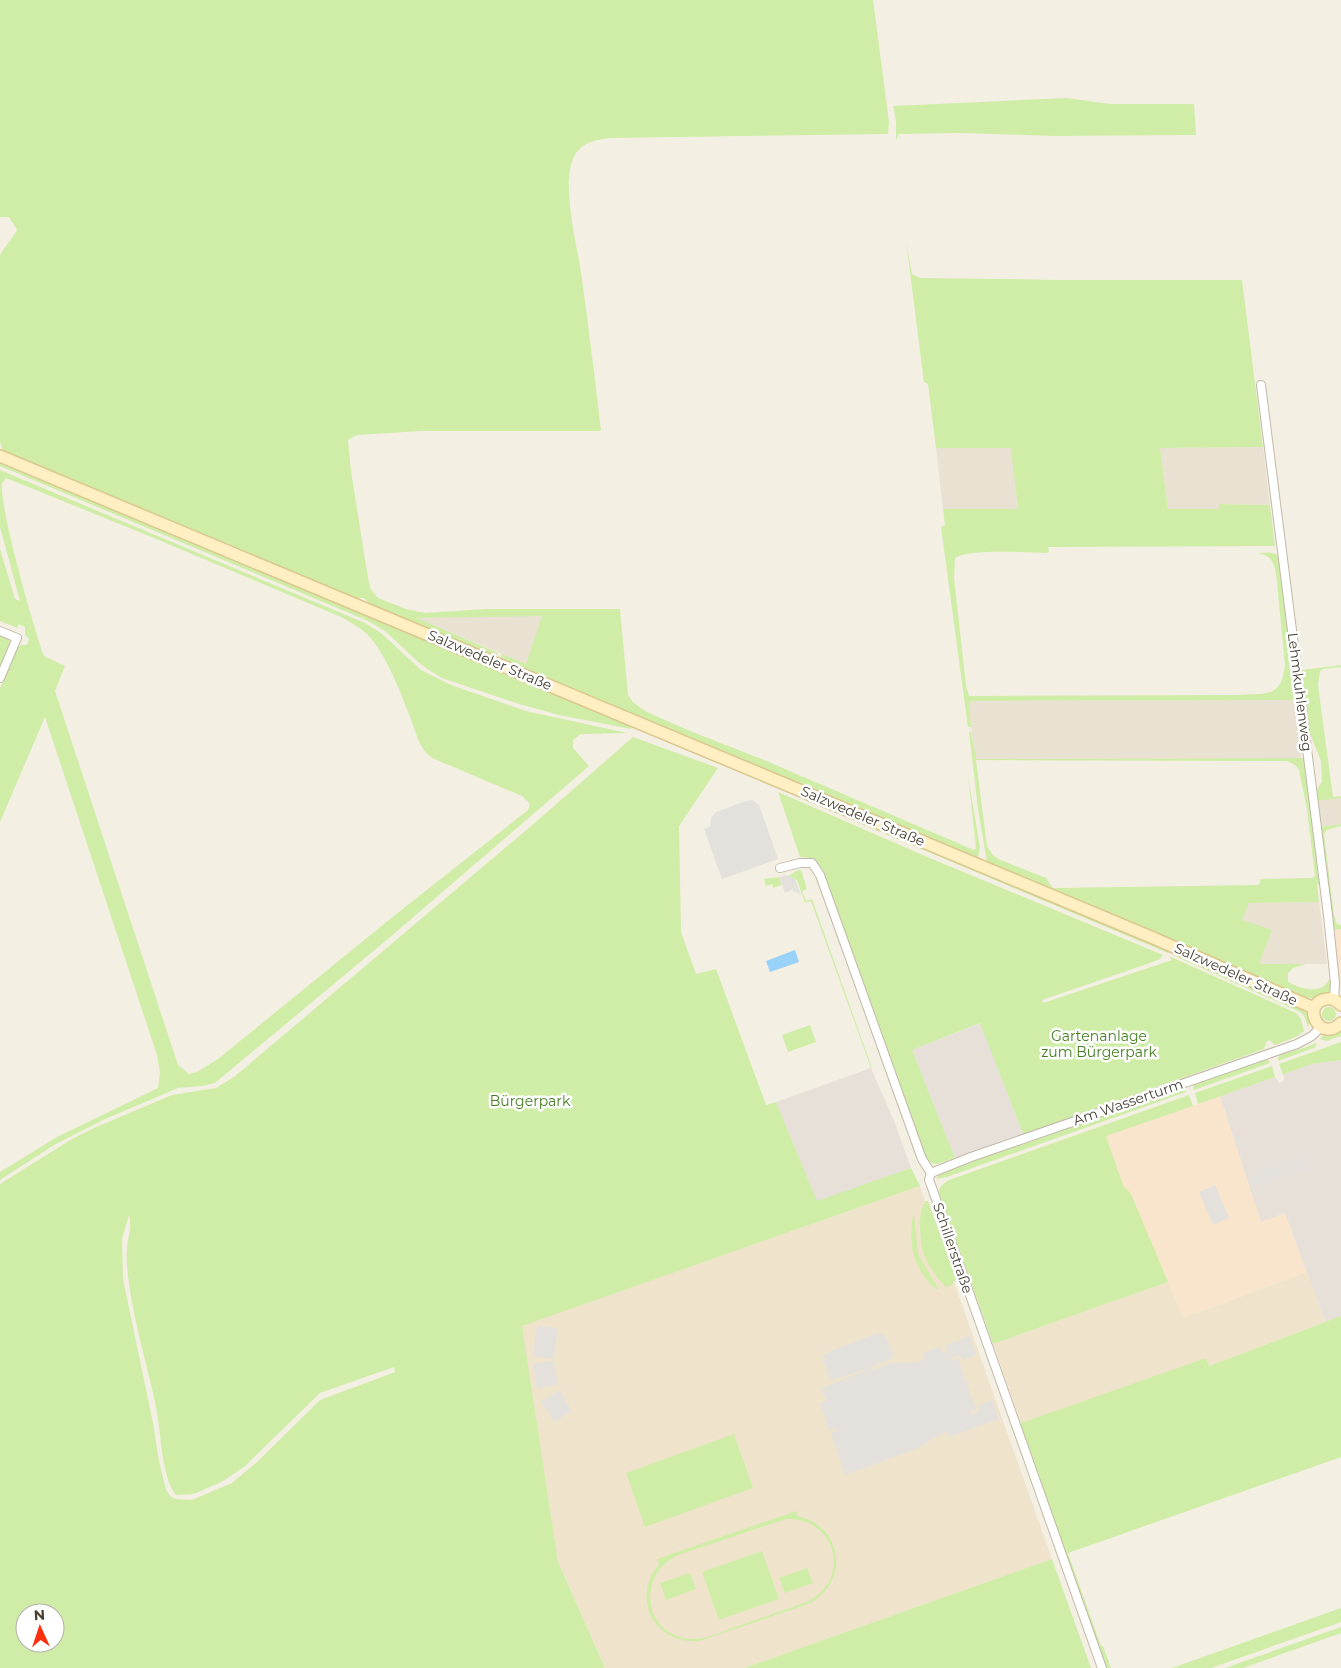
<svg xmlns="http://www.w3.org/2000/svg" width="1341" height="1668" font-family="Montserrat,sans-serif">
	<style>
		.residential { fill: #e9e1d1 }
		.commercial { fill: #f9e5cb }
		.industrial { fill: #e6e0d9 }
		.education { fill: #efe4cb }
		.green { fill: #cfeda7; fill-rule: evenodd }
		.parking { fill: #e4e1dd }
		.water { fill: #98d2f8 }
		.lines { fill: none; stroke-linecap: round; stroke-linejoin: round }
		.street-casing { stroke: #c3b9a8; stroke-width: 10 }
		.secondary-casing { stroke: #dcc78f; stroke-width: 14 }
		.street { stroke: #fff; stroke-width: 8 }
		.secondary { stroke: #ffefc2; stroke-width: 11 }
		.labels { text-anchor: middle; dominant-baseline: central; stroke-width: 5; stroke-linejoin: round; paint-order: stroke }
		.street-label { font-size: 14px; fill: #473f33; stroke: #fff }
		.park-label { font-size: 14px; fill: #457f20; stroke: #fff }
	</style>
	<rect width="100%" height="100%" fill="#f4efe3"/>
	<g class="residential">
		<polygon points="1263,447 1270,505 1219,504 1219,509 1168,509 1160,448"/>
		<polygon points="936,448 1012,448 1018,509 943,509"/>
		<polygon points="507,616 543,616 526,664 416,618"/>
		<polygon points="1294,700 1301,758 975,759 968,701"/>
		<polygon points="1341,798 1341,824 1320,827 1316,801"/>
		<polygon points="1319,902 1327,964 1259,964 1242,921 1248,903"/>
	</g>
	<g class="commercial">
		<polygon points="1341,929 1341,988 1340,988 1332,930"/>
		<polygon points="1220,1096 1261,1222 1285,1213 1307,1272 1183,1318 1131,1195 1123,1185 1106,1136"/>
	</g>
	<g class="industrial">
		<polygon points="981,1023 1023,1134 955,1158 912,1050"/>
		<polygon points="1341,1060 1341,1316 1325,1322 1285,1213 1261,1222 1220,1096 1275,1077 1279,1083 1284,1081 1284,1074 1312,1064"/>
		<polygon points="871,1068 894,1121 911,1168 817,1202 776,1102"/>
	</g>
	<g class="education">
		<polygon points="920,1186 1052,1559 744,1668 605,1668 558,1562 521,1326"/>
		<polygon points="1307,1272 1325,1322 1209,1366 1206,1359 1021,1423 993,1344 1168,1282 1183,1318"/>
	</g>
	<g class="green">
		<path d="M 0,0 L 873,0 L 889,122 L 888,134 L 610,138 C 595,140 580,142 573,159 C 561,185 578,249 582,279 C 589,330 595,380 601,431 L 422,431 L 357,435 L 348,440 L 351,471 L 367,572 L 370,588 L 378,598 L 406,609 L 425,613 L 486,609 L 620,609 L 628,695 L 634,703 L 645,711 L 690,731 L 764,760 L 974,850 L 976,848 L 968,775 L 980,848 L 978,857 L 975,858 L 500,660 L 502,654 L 526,664 L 542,616 L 417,618 L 498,653 L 496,658 L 371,605 L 364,598 L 351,598 L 3,451 L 0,442 L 0,255 C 5,246 12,239 17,230 L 9,217 L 0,217 Z"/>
		<polygon points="1066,98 1110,104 1194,104 1196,135 1054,136 960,133 899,134 896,140 896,121 893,106"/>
		<path d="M 906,241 L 912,274 L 920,278 L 1066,280 L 1242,280 L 1263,447 L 1160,448 L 1168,509 L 1219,509 L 1219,504 L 1270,505 L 1275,546 L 1048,547 L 1049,551 L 1047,553 C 1026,553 971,548 955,558 L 954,578 L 966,685 L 969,696 L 1240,695 C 1267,693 1281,698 1285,666 L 1276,573 C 1273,560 1270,556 1258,553 C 1266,553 1275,550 1280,559 L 1297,698 L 1294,700 L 969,701 L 971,727 L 968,727 L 941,527 L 945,525 L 943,509 L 1018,509 L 1011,448 L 936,448 L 928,384 L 924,382 Z"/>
		<polygon points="0,461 632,724 631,729 559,715 519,704 442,678 427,669 417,661 385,631 368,621 0,466"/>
		<path d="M 0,470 L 365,623 L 381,633 L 421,670 L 451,685 L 526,711 L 627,733 L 581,734 L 573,740 L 573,748 L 589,766 L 389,938 L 215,1083 L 202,1086 L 178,1088 L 103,1120 L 54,1145 L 0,1180 L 0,1172 L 57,1137 L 158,1088 L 160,1073 L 157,1055 L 45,717 L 0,822 L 0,688 L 17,648 L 21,645 L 27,645 L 29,639 L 25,635 L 25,627 L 19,624 L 17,628 L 0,621 L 0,549 L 15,599 L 20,601 L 0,527 ZM 6,478 L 154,538 L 341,617 C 350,622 359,627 367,634 C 387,655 400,692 411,719 C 416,733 419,749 432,758 L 522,796 L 530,804 L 528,810 L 395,915 L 218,1059 L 197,1072 L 189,1074 L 178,1065 L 55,691 L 65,666 L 44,656 C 33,625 0,511 2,484 C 3,482 5,480 6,478 Z"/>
		<polygon points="1285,542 1302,670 1341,665 1341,667 1323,669 1320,671 1318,685 1333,797 1341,796 1341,798 1316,801 1315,792 1322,782 1321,761 1308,729"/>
		<polygon points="0,634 9,639 10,647 0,670"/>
		<polygon points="646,729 1170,950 1170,951 1168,953 641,731"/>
		<path d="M 971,731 L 976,759 L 1304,758 L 1320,884 L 1317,885 L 1319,902 L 1249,903 L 1242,920 L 1272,930 L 1259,964 L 1306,964 L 1293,968 L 1288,973 L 1288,982 C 1297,987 1316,994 1325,985 C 1327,983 1328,981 1330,979 L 1332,979 L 1331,991 C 1316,1004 1300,996 1284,990 L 987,862 L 978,809 L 969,732 ZM 976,760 L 1287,761 L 1295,765 L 1299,770 L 1307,809 L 1315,876 L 1312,878 L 1261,879 L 1259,885 L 1053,888 L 1046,878 L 998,859 L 993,855 L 987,846 Z"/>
		<path d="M 633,737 L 718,768 L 679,826 L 681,932 L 696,974 L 716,969 L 766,1105 L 776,1102 L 817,1201 L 911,1168 L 920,1186 L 522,1326 L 558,1562 L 605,1668 L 0,1668 L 0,1184 L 72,1139 L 94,1128 L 172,1095 L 216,1088 L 234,1077 L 537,821 ZM 129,1215 C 132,1229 128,1235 127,1249 C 126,1257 127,1267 128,1276 C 133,1320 147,1363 156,1407 C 161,1430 161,1477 176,1495 L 194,1494 L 223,1481 L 244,1467 L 320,1393 L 394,1367 L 395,1372 L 320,1400 L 257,1462 L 232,1483 L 192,1500 L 176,1499 L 171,1497 L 166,1490 L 159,1461 L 153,1423 L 123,1279 L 122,1239 ZM 25,1613 L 55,1613 L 55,1643 L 25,1643 Z"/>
		<path d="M 778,792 L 925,856 L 1163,955 L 1160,959 L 1150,963 L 1042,1000 L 1043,1003 L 1172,960 L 1170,958 L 1171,957 L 1296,1013 L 1301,1019 L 1304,1031 L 1296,1037 L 1275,1045 L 1269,1040 L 1266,1042 L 1264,1049 L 1023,1134 L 980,1023 L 912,1050 L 955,1158 L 937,1164 L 931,1163 L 925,1157 L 822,869 C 817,860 810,857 800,857 Z"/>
		<polygon points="1341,824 1341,826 1327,830 1324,834 1334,915 1337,924 1341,925 1341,929 1332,930 1320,827"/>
		<polygon points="798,870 801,870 807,889 802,891 806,901 812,899 872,1068 871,1068 811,901 805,903 797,880 788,876"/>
		<polygon points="779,877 782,885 773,888 772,884 766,886 764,879"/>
		<path d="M 1173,953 L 1176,953 L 1305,1011 C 1310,1016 1311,1021 1308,1027 L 1304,1016 L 1300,1012 L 1173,955 Z"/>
		<circle cx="1329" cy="1014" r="7"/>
		<polygon points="810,1025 816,1042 788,1052 782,1035"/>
		<polygon points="1341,1030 1341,1036 1326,1041 1320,1039 1325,1034"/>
		<polygon points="1341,1042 1341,1060 1312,1064 1284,1074 1284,1077 1279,1064"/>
		<polygon points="1315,1043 1317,1044 1314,1048 1278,1061 1279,1055 1307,1047"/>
		<polygon points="1267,1059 1270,1063 1194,1090 1193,1086 1195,1084"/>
		<polygon points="1272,1066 1275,1077 1198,1104 1195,1093"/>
		<polygon points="1183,1088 1186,1092 947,1177 936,1179 940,1174 945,1171"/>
		<path d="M 1189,1095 L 1193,1106 L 1106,1136 L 1123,1185 L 1131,1194 L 1168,1282 L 993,1344 L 940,1196 C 937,1188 943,1184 949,1180 Z"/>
		<path d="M 926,1201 L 928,1201 L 956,1279 L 952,1285 L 947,1287 C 940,1285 926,1260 923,1252 C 920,1240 917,1210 926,1201 Z"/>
		<path d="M 914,1214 L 918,1254 L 939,1290 C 929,1287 917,1266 914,1256 C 911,1246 910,1223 914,1214 Z"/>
		<polygon points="1341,1316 1341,1457 1068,1553 1101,1646 1103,1646 1111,1668 1107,1668 1022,1430 1021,1423 1206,1358 1209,1366"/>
		<polygon points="734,1434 753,1488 645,1527 626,1473"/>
		<path d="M 796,1511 L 798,1516 C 844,1527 850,1583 808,1604 L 700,1641 C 655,1645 630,1600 659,1564 L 657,1559 ZM 786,1519 C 836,1517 853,1579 807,1602 C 783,1610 759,1619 735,1627 C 721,1632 706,1640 691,1639 C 643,1636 636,1575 678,1555 Z"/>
		<polygon points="762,1551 779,1599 719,1620 702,1572"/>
		<polygon points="1052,1559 1091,1668 744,1668"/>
		<polygon points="807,1568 813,1583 785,1593 779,1578"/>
		<polygon points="690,1573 696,1589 666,1600 660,1583"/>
		<polygon points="1341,1608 1341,1622 1211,1668 1172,1668"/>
		<polygon points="1341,1627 1341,1633 1243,1668 1225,1668"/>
	</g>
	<g class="parking">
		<polygon points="753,800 759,805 778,859 722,879 704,829 710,827 711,818 716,812 746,801"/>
		<polygon points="786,875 795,879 801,895 792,890 785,893 779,877"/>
		<polygon points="1302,1157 1306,1168 1253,1186 1250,1175"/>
		<polygon points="1215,1185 1229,1218 1213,1225 1199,1192"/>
		<polygon points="537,1326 558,1328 554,1359 533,1356"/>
		<polygon points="878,1333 886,1336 893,1355 891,1359 871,1367 872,1370 892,1363 918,1362 925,1359 923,1353 940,1347 942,1353 948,1351 946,1345 970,1336 976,1355 963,1360 960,1355 951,1358 952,1360 958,1358 976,1409 970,1411 971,1414 979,1412 977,1406 992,1400 999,1419 949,1437 947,1431 914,1450 845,1475 831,1433 837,1431 836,1428 829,1430 820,1403 826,1401 822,1388 864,1371 863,1370 833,1380 829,1378 823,1359 824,1355 828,1353 830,1351"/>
		<polygon points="554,1361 558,1385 537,1388 533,1364"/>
		<polygon points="560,1390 572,1411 554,1422 541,1401"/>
	</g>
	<polygon class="water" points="795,950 799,962 770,972 766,961"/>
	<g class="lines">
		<g class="street-casing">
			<g id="street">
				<polyline points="1261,385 1328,915 1335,983 1334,1000"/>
				<polyline points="0,631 17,638 0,678"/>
				<polyline points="780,868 800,863 812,863 820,875 922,1159 931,1173"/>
				<polyline points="931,1173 929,1180 931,1185 1102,1668"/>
				<polyline points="931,1173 971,1157 1297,1044 1312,1036 1321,1027"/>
			</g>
		</g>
		<g class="secondary-casing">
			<g id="secondary">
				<polyline points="0,456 1151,937 1314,1008"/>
				<path d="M 1341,1005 C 1337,1001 1333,998 1327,999 C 1300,1002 1319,1045 1341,1023"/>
			</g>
		</g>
		<use href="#street" class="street"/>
		<use href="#secondary" class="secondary"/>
	</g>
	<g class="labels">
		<g class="street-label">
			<text transform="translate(490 660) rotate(23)">Salzwedeler Straße</text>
			<text transform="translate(1300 692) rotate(83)">Lehmkuhlenweg</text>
			<text transform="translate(863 816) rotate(23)">Salzwedeler Straße</text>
			<text transform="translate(1236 974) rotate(24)">Salzwedeler Straße</text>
			<text transform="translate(1128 1102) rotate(-19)">Am Wasserturm</text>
			<text transform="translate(953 1248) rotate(71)">Schillerstraße</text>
		</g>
		<g class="park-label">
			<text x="1099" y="1036">Gartenanlage<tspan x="1099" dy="16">zum Bürgerpark</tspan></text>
			<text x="530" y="1101">Bürgerpark</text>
		</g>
	</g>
	<g transform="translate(40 1628) rotate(357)"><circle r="24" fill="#ffffff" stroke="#b5b2ad"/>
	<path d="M0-4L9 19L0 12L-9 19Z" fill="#ff300f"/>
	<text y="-8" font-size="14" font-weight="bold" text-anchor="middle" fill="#473f33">N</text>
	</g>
</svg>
